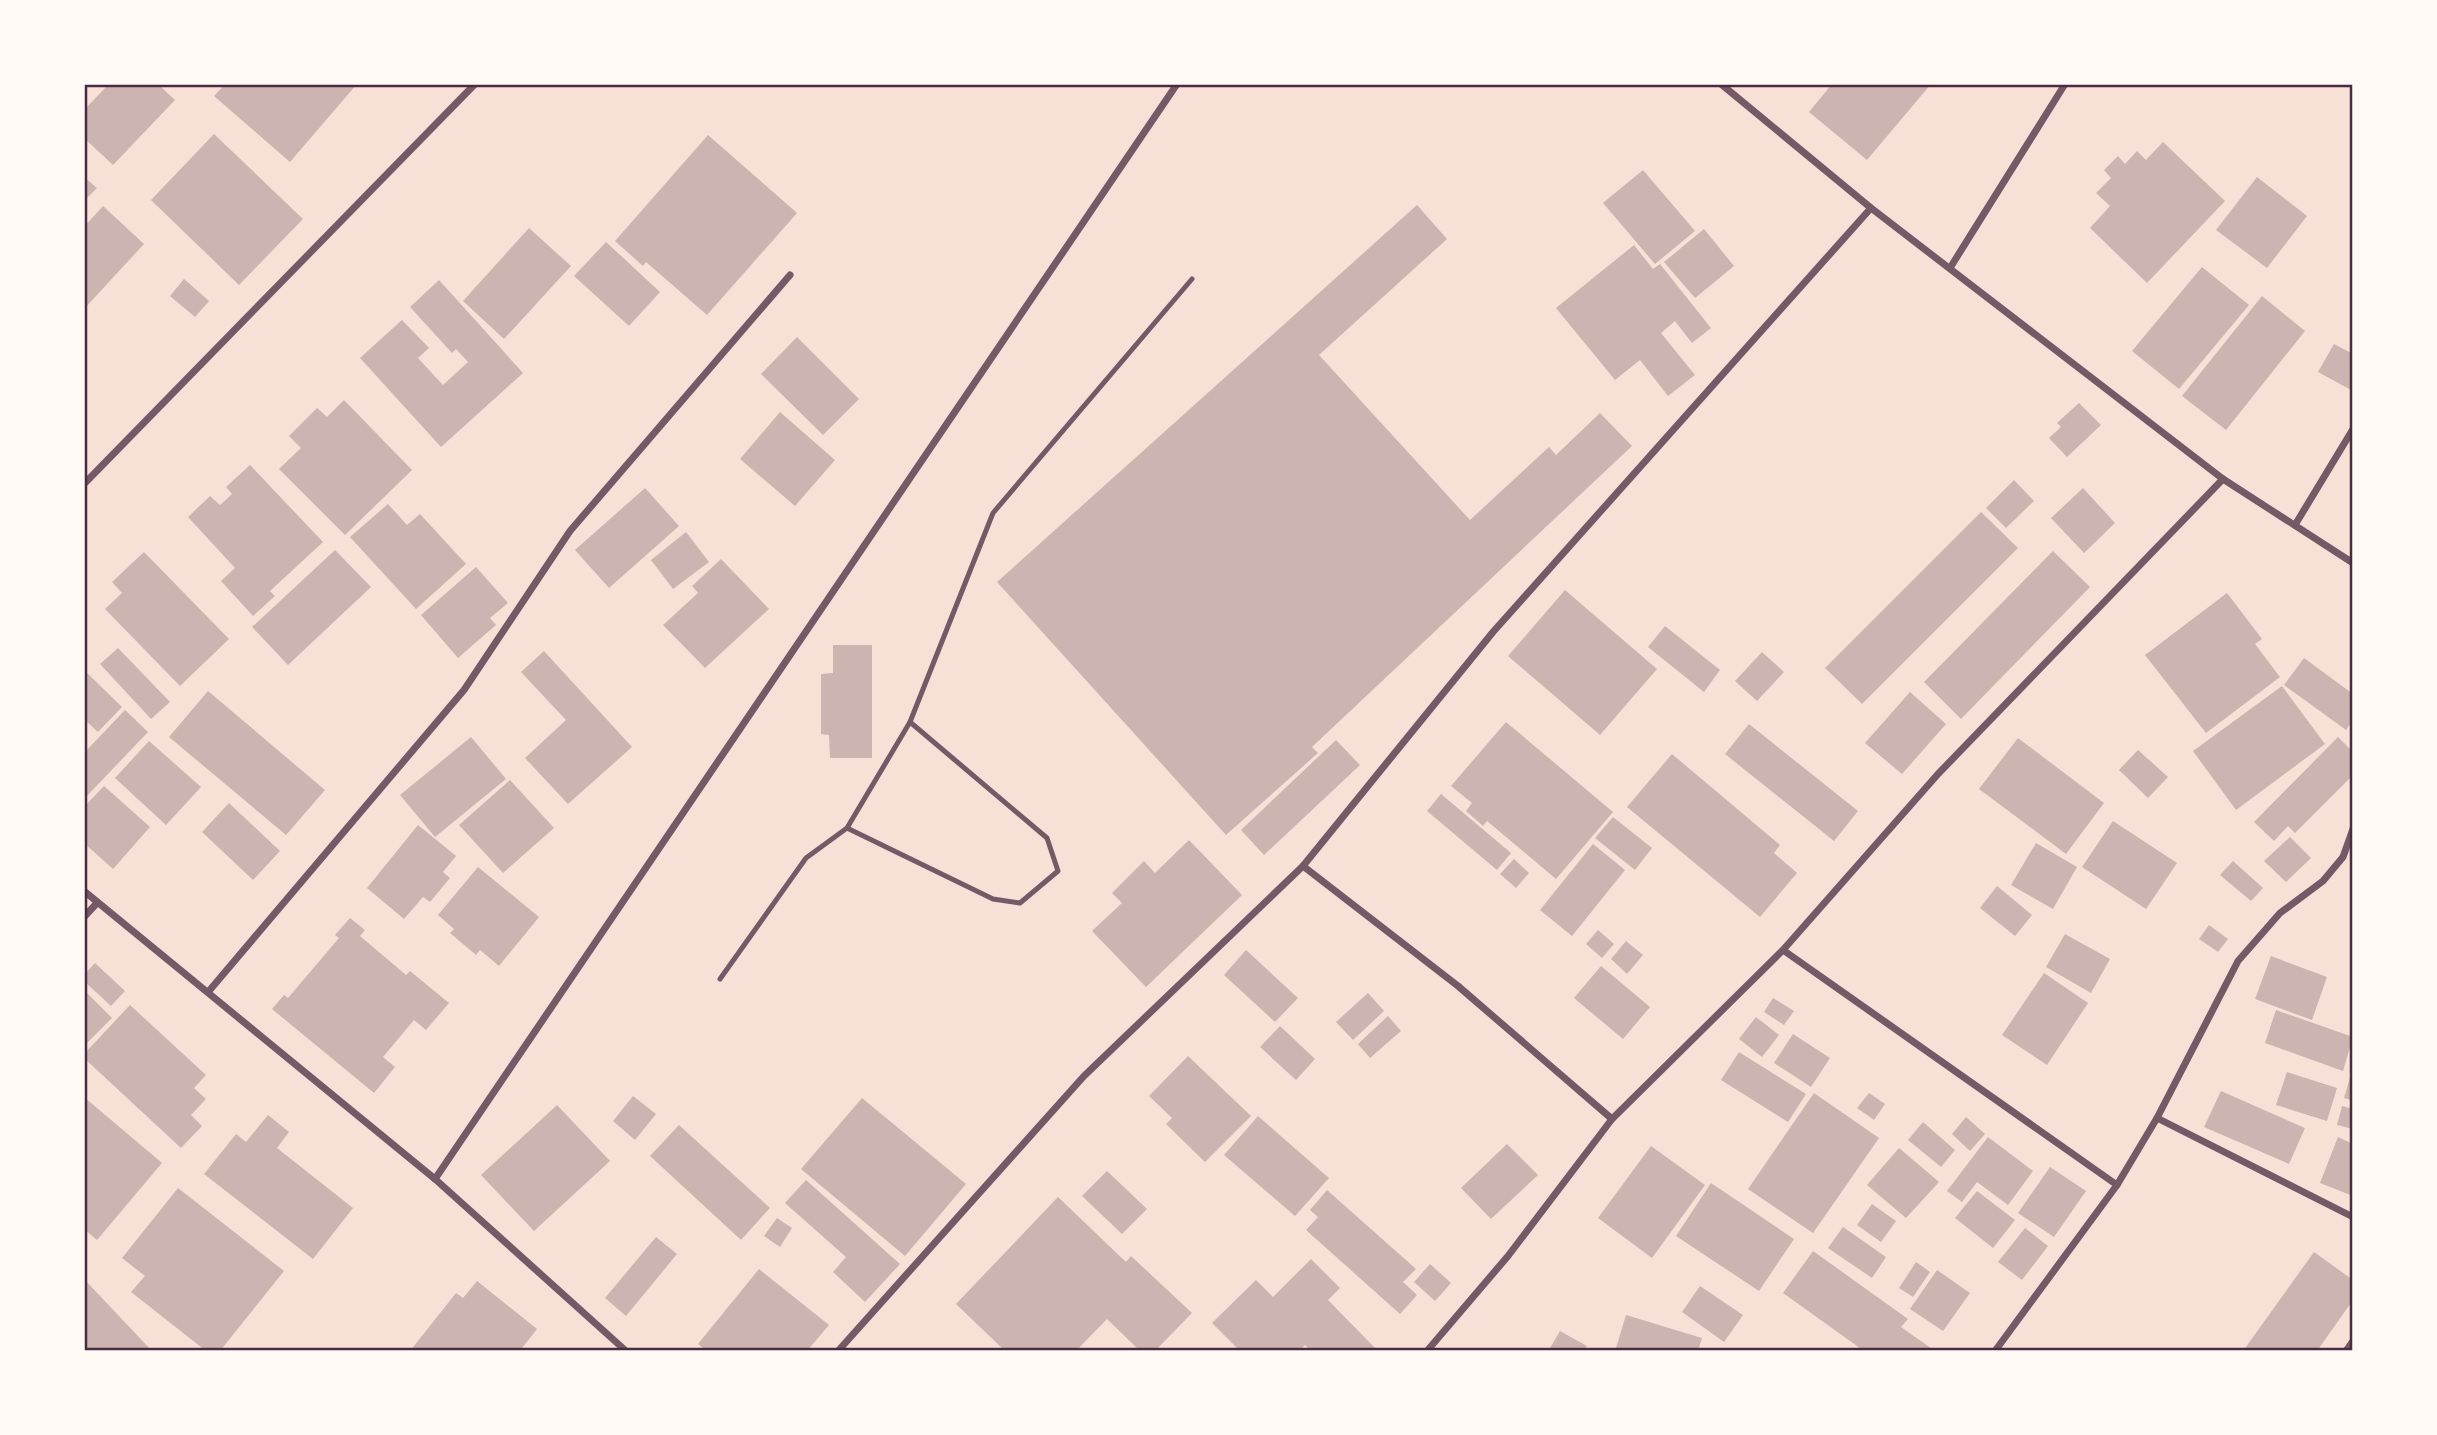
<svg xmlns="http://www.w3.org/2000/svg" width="2437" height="1435" font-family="'DM Sans',sans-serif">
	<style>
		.building { fill: #ccb4b1 }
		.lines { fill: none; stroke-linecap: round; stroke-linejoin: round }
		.service { stroke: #755966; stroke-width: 5 }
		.minor { stroke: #755966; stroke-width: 7 }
		.neatline { fill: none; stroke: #4a2c40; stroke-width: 2.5 }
	</style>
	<rect width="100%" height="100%" fill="#f7e1d7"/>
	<g class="building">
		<polygon points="109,84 158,84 175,100 113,165 84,138 84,110"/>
		<polygon points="225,84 357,84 290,162 214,96"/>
		<polygon points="1832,84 1931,84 1867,160 1809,112"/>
		<polygon points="214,134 303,219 239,285 151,200"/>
		<polygon points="708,135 797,213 707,315 646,262 643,266 615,241"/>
		<polygon points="2163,142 2225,201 2147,283 2090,228 2110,206 2096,193 2111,178 2104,170 2118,156 2125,164 2137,151 2146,160"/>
		<polygon points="1643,170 1695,231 1655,264 1603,203"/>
		<polygon points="84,177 97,188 84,201"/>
		<polygon points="2257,177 2307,216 2267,268 2216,230"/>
		<polygon points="1417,205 1447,239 1319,355 1470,520 1549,447 1556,455 1600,413 1632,446 1312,747 1318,753 1226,835 997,582"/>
		<polygon points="103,206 144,244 84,309 84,227"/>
		<polygon points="529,228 571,266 504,339 463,301"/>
		<polygon points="1704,229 1734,266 1695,298 1664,262"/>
		<polygon points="606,242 660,292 629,326 574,276"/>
		<polygon points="1634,245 1653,269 1660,264 1711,328 1692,343 1675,321 1661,333 1695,375 1668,396 1640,360 1615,380 1556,308"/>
		<polygon points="2202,267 2249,305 2179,389 2132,351"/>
		<polygon points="184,279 209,301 195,317 170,296"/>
		<polygon points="439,280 523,373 441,447 360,358 402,320 429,348 418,358 443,385 468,362 456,349 452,353 410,307"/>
		<polygon points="2262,296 2305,331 2226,430 2182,396"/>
		<polygon points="797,337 859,399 823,435 761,374"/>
		<polygon points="2334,344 2353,354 2353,391 2318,372"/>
		<polygon points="344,400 412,470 345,535 279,469 301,448 289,436 317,408 327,417"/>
		<polygon points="2079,403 2101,425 2067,457 2049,438 2061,427 2057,423"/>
		<polygon points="780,412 835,460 795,506 740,459"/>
		<polygon points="250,465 323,542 270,591 275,596 253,616 221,581 235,568 188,517 210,496 220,505 232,494 226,487"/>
		<polygon points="2014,480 2034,501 2006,528 1986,508"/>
		<polygon points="645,488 679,526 609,588 575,550"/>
		<polygon points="2083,488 2115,523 2084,553 2051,518"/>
		<polygon points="388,504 407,525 420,514 466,564 416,609 350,537"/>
		<polygon points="1981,512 2018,548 1862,704 1825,668"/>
		<polygon points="686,532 709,562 673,589 651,560"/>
		<polygon points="335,550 371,587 288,665 252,627"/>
		<polygon points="2053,551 2090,587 1961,719 1924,682"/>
		<polygon points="144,552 229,639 180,686 105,609 122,593 112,582"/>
		<polygon points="721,559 769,609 705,668 663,625 698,593 692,586"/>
		<polygon points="476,567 508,603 490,618 496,625 458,658 421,615"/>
		<polygon points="1565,590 1657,669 1600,735 1508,656"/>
		<polygon points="2227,593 2262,639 2255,644 2280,677 2206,733 2145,655"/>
		<polygon points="1665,626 1720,670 1704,692 1648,647"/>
		<polygon points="833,645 872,645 872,758 830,758 829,735 821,734 821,674 833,673"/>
		<polygon points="118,648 170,702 151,719 100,664"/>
		<polygon points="544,651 632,747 568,804 525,758 566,720 521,672"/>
		<polygon points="1762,652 1784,672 1757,701 1735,681"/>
		<polygon points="2304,658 2353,694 2353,720 2346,730 2284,685"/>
		<polygon points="84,670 122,707 98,732 84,719"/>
		<polygon points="2282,686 2325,744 2236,810 2193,751"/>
		<polygon points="208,691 325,790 286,835 169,737"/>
		<polygon points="1910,692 1946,724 1902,774 1865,743"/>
		<polygon points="125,710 148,732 84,799 84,753"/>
		<polygon points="1506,722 1613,812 1556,879 1487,821 1483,826 1466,811 1472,803 1451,786"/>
		<polygon points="1749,724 1858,811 1834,841 1725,754"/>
		<polygon points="471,737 506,779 435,837 400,795"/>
		<polygon points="2338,737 2353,752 2353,775 2295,833 2288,826 2274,841 2254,822"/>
		<polygon points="2018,738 2104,803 2066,854 1979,789"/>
		<polygon points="1336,740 1360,765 1264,855 1241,830"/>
		<polygon points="149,741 201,787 166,825 115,778"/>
		<polygon points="2138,750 2168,777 2148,798 2119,770"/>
		<polygon points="1672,754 1780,845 1774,853 1797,873 1760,917 1627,807"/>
		<polygon points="510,780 554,828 503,873 459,825"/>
		<polygon points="104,786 150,827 113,869 84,843 84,807"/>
		<polygon points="1441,794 1511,853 1497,870 1427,811"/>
		<polygon points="229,803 280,851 253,880 202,832"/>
		<polygon points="1613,817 1652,848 1635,870 1595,838"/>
		<polygon points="2113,821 2177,863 2146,909 2082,867"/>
		<polygon points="418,825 456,856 443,872 450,878 430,902 423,897 404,919 367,888"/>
		<polygon points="2290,837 2311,858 2286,882 2264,861"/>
		<polygon points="1189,840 1242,895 1146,987 1092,931 1122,903 1112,893 1144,861 1155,873"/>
		<polygon points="2036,843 2077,867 2053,909 2011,885"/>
		<polygon points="1593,844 1625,870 1572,936 1540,910"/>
		<polygon points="1514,859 1529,873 1516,888 1500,874"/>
		<polygon points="2233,861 2263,888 2251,901 2220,875"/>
		<polygon points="478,867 539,917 499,966 480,950 476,955 450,933 454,929 438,915"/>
		<polygon points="1997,886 2032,915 2015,936 1980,908"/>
		<polygon points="350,918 365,930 360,936 406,975 410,971 449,1003 426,1030 414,1020 383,1057 395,1067 374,1093 272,1009 284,995 288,998 339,938 335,935"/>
		<polygon points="2209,925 2228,939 2218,952 2199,939"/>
		<polygon points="1598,930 1614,944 1602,958 1586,944"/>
		<polygon points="2065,934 2110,959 2091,993 2046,967"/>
		<polygon points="1626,941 1643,955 1627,974 1611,959"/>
		<polygon points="1246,950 1298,998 1275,1022 1224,975"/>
		<polygon points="2271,956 2327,977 2312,1020 2255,999"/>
		<polygon points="95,963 125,991 111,1006 84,981 84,975"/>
		<polygon points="1601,966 1650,1007 1623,1039 1574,998"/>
		<polygon points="2044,973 2088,1003 2047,1065 2002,1035"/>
		<polygon points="84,990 112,1018 84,1046"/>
		<polygon points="1368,993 1384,1011 1353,1040 1336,1022"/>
		<polygon points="1773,998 1794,1011 1784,1025 1764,1012"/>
		<polygon points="130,1005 206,1075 194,1088 206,1099 191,1115 202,1126 181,1148 84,1058 84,1054"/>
		<polygon points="2276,1010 2353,1037 2343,1071 2265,1043"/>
		<polygon points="1388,1016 1401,1031 1370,1058 1358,1044"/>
		<polygon points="1756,1017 1779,1035 1762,1057 1739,1039"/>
		<polygon points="1280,1026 1315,1059 1296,1080 1260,1047"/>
		<polygon points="1793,1034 1830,1058 1811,1087 1774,1063"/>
		<polygon points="1739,1052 1806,1094 1788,1122 1721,1080"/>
		<polygon points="1188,1056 1251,1116 1205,1162 1166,1124 1172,1118 1149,1096"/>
		<polygon points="2352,1071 2353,1071 2353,1101 2344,1098"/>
		<polygon points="2287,1072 2337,1088 2327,1121 2276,1105"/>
		<polygon points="2221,1091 2305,1128 2289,1164 2204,1127"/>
		<polygon points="1814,1093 1879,1138 1813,1233 1748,1189"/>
		<polygon points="1869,1093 1885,1104 1874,1120 1857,1108"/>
		<polygon points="633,1096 656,1114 635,1140 613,1121"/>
		<polygon points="84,1097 162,1163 97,1240 84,1229"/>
		<polygon points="862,1098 966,1184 905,1256 801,1169"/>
		<polygon points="557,1105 610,1161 534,1231 481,1175"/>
		<polygon points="2342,1106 2353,1109 2353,1129 2337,1125"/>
		<polygon points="268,1115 289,1132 277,1148 353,1208 313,1259 204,1174 236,1134 246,1142"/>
		<polygon points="1258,1116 1329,1178 1295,1216 1224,1155"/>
		<polygon points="1966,1117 1985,1134 1970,1151 1952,1134"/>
		<polygon points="1923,1122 1955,1150 1941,1167 1908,1140"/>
		<polygon points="679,1125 770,1208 741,1240 650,1156"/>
		<polygon points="1988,1137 2033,1171 2008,1205 1977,1182 1962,1202 1947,1191"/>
		<polygon points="2338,1137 2353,1144 2353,1196 2320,1183"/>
		<polygon points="1507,1144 1538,1175 1491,1219 1461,1188"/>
		<polygon points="1651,1146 1705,1185 1652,1258 1598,1218"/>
		<polygon points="1899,1148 1939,1182 1906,1218 1867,1185"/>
		<polygon points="2050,1167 2086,1191 2054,1237 2018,1213"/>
		<polygon points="1107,1171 1147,1209 1122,1234 1082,1196"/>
		<polygon points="806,1180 900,1264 865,1302 833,1272 846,1257 785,1203"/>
		<polygon points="1711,1183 1794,1239 1759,1291 1676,1236"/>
		<polygon points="178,1188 284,1271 220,1351 206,1351 131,1292 145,1276 122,1258"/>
		<polygon points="1327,1190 1416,1269 1403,1282 1417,1295 1400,1314 1306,1230 1318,1217 1310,1210"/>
		<polygon points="1977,1191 2015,1220 1993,1248 1955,1218"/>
		<polygon points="1058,1197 1126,1262 1131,1256 1192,1313 1155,1351 1140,1351 1107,1319 1076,1351 1005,1351 956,1304"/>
		<polygon points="1872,1204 1896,1221 1881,1242 1857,1225"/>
		<polygon points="777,1218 792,1228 780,1247 764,1236"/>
		<polygon points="1843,1227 1886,1257 1872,1278 1828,1248"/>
		<polygon points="2025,1228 2048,1246 2022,1280 1998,1262"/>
		<polygon points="656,1237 677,1254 626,1316 605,1298"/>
		<polygon points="1813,1251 1908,1319 1901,1327 1935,1351 1864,1351 1783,1293"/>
		<polygon points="2314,1252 2353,1280 2353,1300 2317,1351 2243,1351"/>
		<polygon points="1311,1259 1340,1288 1328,1300 1376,1349 1374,1351 1311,1351 1305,1345 1299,1351 1240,1351 1212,1323 1256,1280 1273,1297"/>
		<polygon points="1916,1262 1930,1272 1913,1297 1899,1288"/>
		<polygon points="1430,1264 1451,1283 1435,1301 1414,1282"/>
		<polygon points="759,1269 829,1325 807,1351 707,1351 698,1344"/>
		<polygon points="1937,1270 1970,1293 1943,1331 1910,1309"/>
		<polygon points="84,1279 152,1351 84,1351"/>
		<polygon points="477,1281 537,1329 522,1348 527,1351 410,1351 456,1293 463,1298"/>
		<polygon points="1700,1286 1743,1315 1724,1342 1682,1312"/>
		<polygon points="1626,1315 1702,1338 1698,1351 1615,1351"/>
		<polygon points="1560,1331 1587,1346 1584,1351 1550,1348"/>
	</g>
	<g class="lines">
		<g class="service">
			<polyline points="847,828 993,899 1020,903 1058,871 1047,838 910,722"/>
			<polyline points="720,979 806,858 847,828 910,722 993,513 1192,279"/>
		</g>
		<g class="minor">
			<polyline points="1721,84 1871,208 2223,479 2353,563"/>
			<polyline points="1950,268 2065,84"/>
			<polyline points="84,484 475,84"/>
			<polyline points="2295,525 2353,429"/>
			<polyline points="1303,866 1458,986 1612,1119"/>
			<polyline points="84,891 435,1179 626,1351"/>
			<polyline points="84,917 97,903"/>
			<polyline points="1783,950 1938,774 2223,479"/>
			<polyline points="209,991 464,690 570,531 790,275"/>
			<polyline points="2157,1118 2238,961 2280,913 2323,881 2343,857 2353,829"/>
			<polyline points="435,1179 1177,84"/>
			<polyline points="838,1351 1084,1076 1303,866 1493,632 1871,208"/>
			<polyline points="1427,1351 1508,1256 1612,1119 1783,950 2117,1185 2157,1118 2353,1217"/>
			<polyline points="1995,1351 2117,1185"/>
			<polyline points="2346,1351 2353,1341"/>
		</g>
	</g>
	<rect width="2437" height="1435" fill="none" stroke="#fffaf5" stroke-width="172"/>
	<rect x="86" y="86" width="2265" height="1263" class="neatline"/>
</svg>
